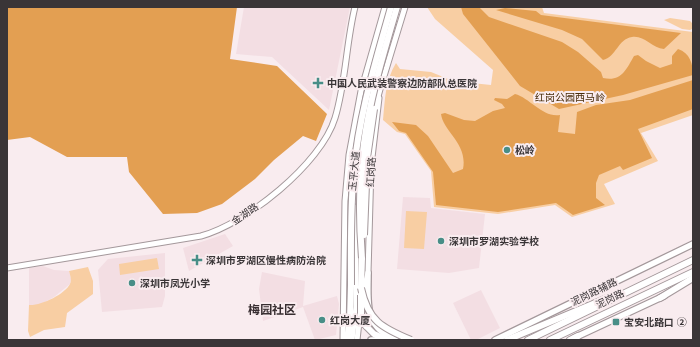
<svg xmlns="http://www.w3.org/2000/svg" width="700" height="347" font-family="Montserrat,'Noto Sans SC',sans-serif">
	<style>
		.built { fill: #f3dee3 }
		.green { fill: #f8cea3 }
		.forest { fill: #e39f52 }
		.lines { fill: none; stroke-linecap: round; stroke-linejoin: round }
		.secondary-casing { stroke: #a4989b; stroke-width: 7 }
		.primary-casing { stroke: #a4989b; stroke-width: 8 }
		.highway-casing { stroke: #a4989b; stroke-width: 8 }
		.secondary { stroke: #fff; stroke-width: 5 }
		.primary { stroke: #fff; stroke-width: 5.5 }
		.highway { stroke: #fff; stroke-width: 6 }
		.highway-bridge-casing { stroke: #a4989b; stroke-width: 8; stroke-linecap: butt }
		.highway-bridge { stroke: #fff; stroke-width: 6 }
		.poi-dot { fill: #488e87; stroke: #f9ecef; stroke-width: 1.5 }
		.labels { text-anchor: middle; dominant-baseline: central; stroke-width: 4; stroke-linejoin: round; paint-order: stroke }
		.poi-label { font-size: 10px; font-weight: bold; fill: #3a3537; stroke: #f9ecef; text-anchor: start }
		.park-label { font-size: 10px; fill: #472b09; stroke: #f9ecef }
		.street-label { font-size: 10px; fill: #3a3537; stroke: #f9ecef }
		.quarter-label { font-size: 12px; font-weight: bold; fill: #382e31; stroke: #f9ecef }
	</style>
	<rect width="100%" height="100%" fill="#f9ecef"/>
	<g class="built">
		<polygon points="244,7 350,7 329,110 272,57 236,54"/>
		<polygon points="403,197 430,198 431,208 485,214 479,268 449,273 397,269"/>
		<polygon points="225,234 233,246 189,271 183,248"/>
		<polygon points="165,253 165,296 162,307 102,312 98,270 108,259"/>
		<polygon points="43,266 54,270 69,271 71,279 70,284 54,297 45,302 39,305 29,305 29,268"/>
		<polygon points="262,272 305,281 303,306 337,296 339,304 336,335 315,340 303,307 263,321 259,289"/>
		<polygon points="481,290 500,328 476,340 471,340 453,303"/>
	</g>
	<g class="green">
		<path d="M 427,7 L 542,7 L 544,13 L 693,32 L 693,115 L 641,133 L 658,161 L 604,184 L 615,204 L 572,217 L 555,205 L 498,214 L 434,207 L 431,171 L 405,134 L 397,132 L 383,120 C 385,100 385,81 396,63 L 400,69 L 431,72 L 453,81 L 491,85 L 493,70 L 435,19 Z"/>
		<polygon points="670,18 690,21 693,24 692,29 690,30 682,29 664,20"/>
		<polygon points="406,211 427,212 424,249 404,248"/>
		<polygon points="157,258 159,269 120,275 119,264"/>
		<path d="M 88,267 L 93,281 L 93,294 L 67,313 L 65,327 L 44,330 L 30,337 L 28,331 L 29,305 C 41,306 65,294 70,284 C 72,280 70,275 69,271 Z"/>
	</g>
	<g class="forest">
		<polygon points="7,7 237,7 230,59 277,66 327,114 316,141 303,136 274,160 255,179 222,204 197,213 163,214 129,172 127,157 67,157 30,137 7,140"/>
		<path d="M 461,7 L 479,7 L 489,17 L 562,42 L 578,52 L 601,72 L 603,78 C 621,82 626,70 634,56 L 638,55 L 646,61 L 660,68 L 672,64 L 672,56 L 678,49 C 690,53 693,64 693,75 L 623,95 L 559,109 L 520,86 L 463,14 Z"/>
		<path d="M 505,8 L 536,11 L 541,15 L 681,33 L 664,49 C 652,48 644,35 632,37 C 618,39 616,57 603,60 L 582,39 L 562,30 L 496,10 Z"/>
		<path d="M 693,80 L 693,109 L 638,129 L 652,158 L 623,170 L 620,166 L 599,175 L 596,183 L 596,198 L 605,205 L 573,215 L 556,203 L 498,212 L 436,205 L 433,172 L 406,133 L 399,131 L 392,122 L 416,125 L 428,136 L 453,173 L 463,169 C 468,144 443,131 441,114 L 445,113 L 464,120 L 475,121 L 493,111 L 505,108 L 502,104 L 494,100 L 495,98 L 507,99 L 515,94 C 530,98 543,118 560,115 L 558,132 L 575,134 L 577,112 L 596,105 L 630,100 Z"/>
	</g>
	<g class="lines">
		<g class="secondary-casing">
			<g id="secondary">
				<polyline points="381,86 405,7"/>
				<path d="M 7,268 L 201,236 C 246,224 321,164 335,118 C 346,82 346,43 355,7"/>
				<polyline points="363,293 368,273 371,166 379,98"/>
				<polyline points="343,340 345,201 349,155 361,91 385,7"/>
				<polyline points="352,340 356,307 356,207"/>
				<polyline points="357,340 360,313"/>
			</g>
		</g>
		<g class="primary-casing">
			<g id="primary">
				<path d="M 368,273 C 368,304 363,326 396,340"/>
				<polyline points="574,338 664,296"/>
				<polyline points="371,340 384,340"/>
				<polyline points="495,340 693,244"/>
			</g>
		</g>
		<g class="highway-casing">
			<g id="highway">
				<polyline points="374,109 381,84"/>
				<polyline points="361,288 362,258"/>
				<polyline points="660,298 693,278"/>
				<polyline points="366,326 374,334 387,340"/>
				<polyline points="347,340 350,319 351,285"/>
				<polyline points="507,340 612,296"/>
				<polyline points="528,340 693,260"/>
				<polyline points="550,340 693,272"/>
				<polyline points="570,340 578,336"/>
			</g>
		</g>
		<use href="#secondary" class="secondary"/>
		<use href="#primary" class="primary"/>
		<use href="#highway" class="highway"/>
		<g class="highway-bridge-casing">
			<g id="highway-bridge">
				<polyline points="364,235 367,158 374,109"/>
				<path d="M 362,258 C 359,220 359,181 364,143 C 370,97 384,52 397,7"/>
				<path d="M 351,285 C 351,246 350,208 354,170 C 359,114 376,61 391,7"/>
				<path d="M 361,288 C 368,321 382,328 411,340"/>
				<polyline points="361,295 361,316 366,326"/>
			</g>
		</g>
		<use href="#highway-bridge" class="highway-bridge"/>
	</g>
	<g class="poi-dot">
		<path d="M316 77h4v4h4v4h-4v4h-4v-4h-4v-4h4z"/>
		<circle cx="507" cy="150" r="4"/>
		<circle cx="441" cy="241" r="4"/>
		<path d="M195 254h4v4h4v4h-4v4h-4v-4h-4v-4h4z"/>
		<circle cx="132" cy="283" r="4"/>
		<circle cx="322" cy="320" r="4"/>
		<rect x="612" y="318" width="8" height="8" rx="2"/>
	</g>
	<g class="labels">
		<g class="poi-label">
			<text x="327" y="83">中国人民武装警察边防部队总医院</text>
			<text x="515" y="150">松岭</text>
			<text x="449" y="241">深圳市罗湖实验学校</text>
			<text x="206" y="260">深圳市罗湖区慢性病防治院</text>
			<text x="140" y="283">深圳市凤光小学</text>
			<text x="330" y="320">红岗大厦</text>
			<text x="624" y="322">宝安北路口 ②</text>
		</g>
		<g class="park-label">
			<text x="570" y="97">红岗公园西马岭</text>
		</g>
		<g class="street-label">
			<text transform="translate(354 171) rotate(-84)">玉平大道</text>
			<text transform="translate(371 172) rotate(-86)">红岗路</text>
			<text transform="translate(245 214) rotate(-34)">金湖路</text>
			<text transform="translate(594 292) rotate(-26)">泥岗路辅路</text>
			<text transform="translate(610 299) rotate(-26)">泥岗路</text>
		</g>
		<g class="quarter-label">
			<text x="272" y="309">梅园社区</text>
		</g>
	</g>
	<rect width="700" height="347" fill="none" stroke="#3a3537" stroke-width="16"/>
</svg>
